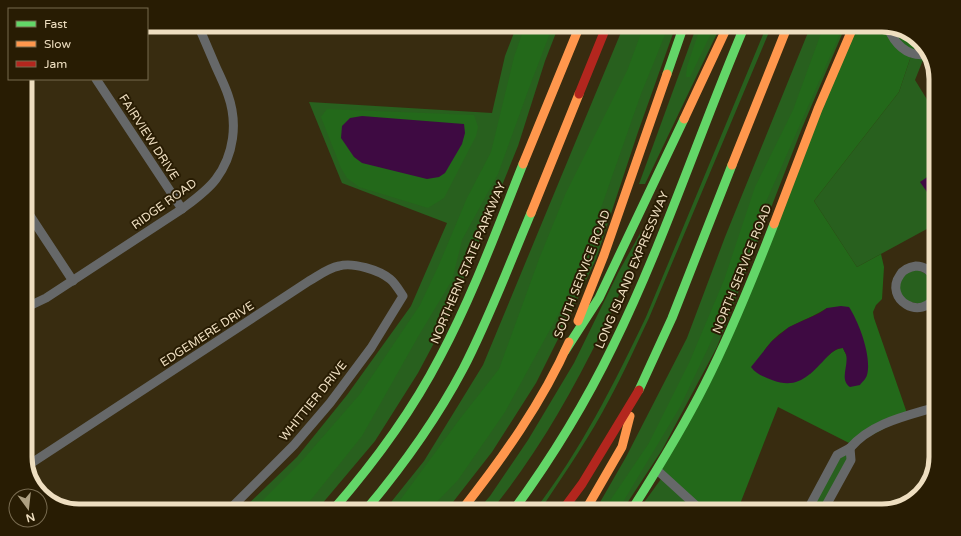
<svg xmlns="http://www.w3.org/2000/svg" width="961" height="536" font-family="'Varela Round',sans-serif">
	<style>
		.green { fill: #28601e }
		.forest { fill: #23691a; fill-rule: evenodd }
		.water { fill: #3e0a42 }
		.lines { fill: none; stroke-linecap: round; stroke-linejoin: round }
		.street { stroke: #666869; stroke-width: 9 }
		.fast { stroke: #63d668; stroke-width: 9 }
		.slow { stroke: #ff974d; stroke-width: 9 }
		.jam { stroke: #b3261e; stroke-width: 9 }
		.labels { text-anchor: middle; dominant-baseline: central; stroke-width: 4; stroke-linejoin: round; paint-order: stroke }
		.street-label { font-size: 12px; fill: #eedec0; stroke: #281c03 }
		.rim { fill: none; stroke: #eedec0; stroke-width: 5 }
	</style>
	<rect width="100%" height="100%" fill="#382c10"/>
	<g class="green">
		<polygon points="517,25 559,25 545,61 518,146 450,313 418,373 375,441 316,511 241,511 297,457 347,395 411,306 447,223 342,183 309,102 492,113 505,56"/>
		<polygon points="624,25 676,25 638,132 596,259 572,311 536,383 492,452 446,511 384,511 424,461 483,365"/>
		<polygon points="697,25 721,25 645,184 639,184"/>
		<path d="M 767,25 L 772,25 L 649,318 C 636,345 624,373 609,400 C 590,436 567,470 545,503 L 539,511 L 534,511 C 580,452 614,384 646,317 Z"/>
		<polygon points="811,25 846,25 802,128 717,347 662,450 622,511 595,511 626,457 687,338 725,237"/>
		<polygon points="912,53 925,55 915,80 936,114 936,224 857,267 814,201 899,92"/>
		<path d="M 642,230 L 645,233 C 630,266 618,301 601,333 C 570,396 535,457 491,511 L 477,511 L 490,496 L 528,440 L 574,363 L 618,273 Z"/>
		<polygon points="912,267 936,279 936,295 926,305 900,300 897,280"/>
		<polygon points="850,448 851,460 823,511 807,511 837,455"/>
		<polygon points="661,479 699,511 668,511 640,508"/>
	</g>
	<g class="forest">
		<polygon points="525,25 553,25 528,91 498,174 462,240 452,280 419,335 362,436 302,511 252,511 301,462 360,394 420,305 438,267 467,198 491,152 514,57"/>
		<polygon points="644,25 669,25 641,94 601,208 564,304 505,412 458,480 428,511 392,511 459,420 499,369 539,259 565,195 627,71"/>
		<polygon points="701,25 715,25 690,77 686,77 687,67"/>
		<polygon points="824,25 844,25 762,211 718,327 680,407 620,507 617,511 603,511 649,443 689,363 724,280 755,187 793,110"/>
		<path d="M 854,25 L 882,25 L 909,32 L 918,42 L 912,53 L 899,92 L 814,201 L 857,267 L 881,254 L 884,267 L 882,299 L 876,305 L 873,312 L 874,318 L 908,416 L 853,445 L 778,407 L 740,504 L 758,511 L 702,511 L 657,470 L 696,401 ZM 827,308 L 860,385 L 843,348 C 832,348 817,367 810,374 L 764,351 C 771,341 779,333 790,327 C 802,320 815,316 827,308 Z"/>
		<polygon points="327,109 474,115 478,127 476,136 444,198 428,208 359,187 347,178 341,168 321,117"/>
	</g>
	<g class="water">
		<polygon points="362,116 464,124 465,133 462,144 445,173 439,177 427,179 362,163 354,157 341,138 342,126 350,118"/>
		<polygon points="936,171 936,186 927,192 920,182"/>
		<path d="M 841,306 L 849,307 C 859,322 872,357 867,375 C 866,379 862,382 860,385 L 850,387 C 839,379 849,366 846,354 C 846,354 843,349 843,348 C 836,348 832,352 827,357 C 810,375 798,390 772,380 C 764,377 756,374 751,367 L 771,342 L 789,327 L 820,313 L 827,308 Z"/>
	</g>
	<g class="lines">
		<g class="street">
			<path d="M 887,26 C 895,45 908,58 929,54"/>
			<polyline points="96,79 182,209"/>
			<polyline points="25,208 73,281"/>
			<path d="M 936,279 C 931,271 925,266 916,266 C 909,267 903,270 900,275 C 883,299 922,323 936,295"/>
			<path d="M 25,308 L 46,298 L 182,209 C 194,200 207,191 216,179 C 234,155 238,123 228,95 C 225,86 220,76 216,67 C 210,53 204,39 198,25"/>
			<path d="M 850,448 C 871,423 906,416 936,407"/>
			<path d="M 27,466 L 309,281 C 318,276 328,268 339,266 C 353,262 379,270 390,279 C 395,283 399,290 403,296 L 371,348 L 330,403 L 294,445 L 228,511"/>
			<polyline points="657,470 702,511"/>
			<polyline points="807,511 837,455 850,448 851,460 823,511"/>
		</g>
		<g class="fast">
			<polyline points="667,74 684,25"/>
			<polyline points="565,351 599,298 684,119"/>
			<polyline points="639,390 672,318 732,165"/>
			<path d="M 332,511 C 374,463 411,413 440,357 C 473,295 497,229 523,164"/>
			<path d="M 365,511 C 402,467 436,420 463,369 C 489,319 509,265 531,213"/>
			<path d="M 513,511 C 551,459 585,404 613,346 C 664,242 700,131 745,25"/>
			<path d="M 631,511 C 657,470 683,428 705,384 C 731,333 753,278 774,224"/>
		</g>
		<g class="slow">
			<polyline points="684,119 728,25"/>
			<polyline points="523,164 580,25"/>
			<polyline points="732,165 788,25"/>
			<polyline points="531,213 579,94"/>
			<polyline points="774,224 818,109 854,25"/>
			<polyline points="578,321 604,255 667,74"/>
			<path d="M 461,511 C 502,459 542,403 569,342"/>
			<polyline points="585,511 622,447 630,416"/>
		</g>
		<g class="jam">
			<polyline points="579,94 607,25"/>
			<polyline points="562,511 582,484 639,390"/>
		</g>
	</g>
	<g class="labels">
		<g class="street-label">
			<text transform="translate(149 137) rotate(57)">FAIRVIEW DRIVE</text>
			<text transform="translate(164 204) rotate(-36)">RIDGE ROAD</text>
			<text transform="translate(468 263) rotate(-67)">NORTHERN STATE PARKWAY</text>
			<text transform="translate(742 269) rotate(-68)">NORTH SERVICE ROAD</text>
			<text transform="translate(632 270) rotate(-67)">LONG ISLAND EXPRESSWAY</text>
			<text transform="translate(582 274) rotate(-69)">SOUTH SERVICE ROAD</text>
			<text transform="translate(207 334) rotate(-33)">EDGEMERE DRIVE</text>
			<text transform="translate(313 401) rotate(-51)">WHITTIER DRIVE</text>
		</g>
	</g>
	<path d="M0 0H961V536H0ZM79 32H882A47 47 0 0 1 929 79V457A47 47 0 0 1 882 504H79A47 47 0 0 1 32 457V79A47 47 0 0 1 79 32Z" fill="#281c03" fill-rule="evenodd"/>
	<path class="rim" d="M79 32H882A47 47 0 0 1 929 79V457A47 47 0 0 1 882 504H79A47 47 0 0 1 32 457V79A47 47 0 0 1 79 32Z"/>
	<rect x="8" y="8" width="140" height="72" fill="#281c03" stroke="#776a4f"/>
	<rect x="16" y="21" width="20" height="6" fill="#63d668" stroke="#776a4f"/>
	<text x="44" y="28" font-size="12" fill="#eedec0">Fast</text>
	<rect x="16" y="41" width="20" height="6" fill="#ff974d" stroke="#776a4f"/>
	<text x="44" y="48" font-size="12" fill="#eedec0">Slow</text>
	<rect x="16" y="61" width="20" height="6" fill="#b3261e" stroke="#776a4f"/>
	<text x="44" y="68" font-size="12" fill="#eedec0">Jam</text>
	<g transform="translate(28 508) rotate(165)"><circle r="19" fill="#281c03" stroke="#776a4f"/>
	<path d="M0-3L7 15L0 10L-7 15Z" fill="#aea082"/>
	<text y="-6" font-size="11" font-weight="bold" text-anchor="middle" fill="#eedec0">N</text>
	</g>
</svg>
